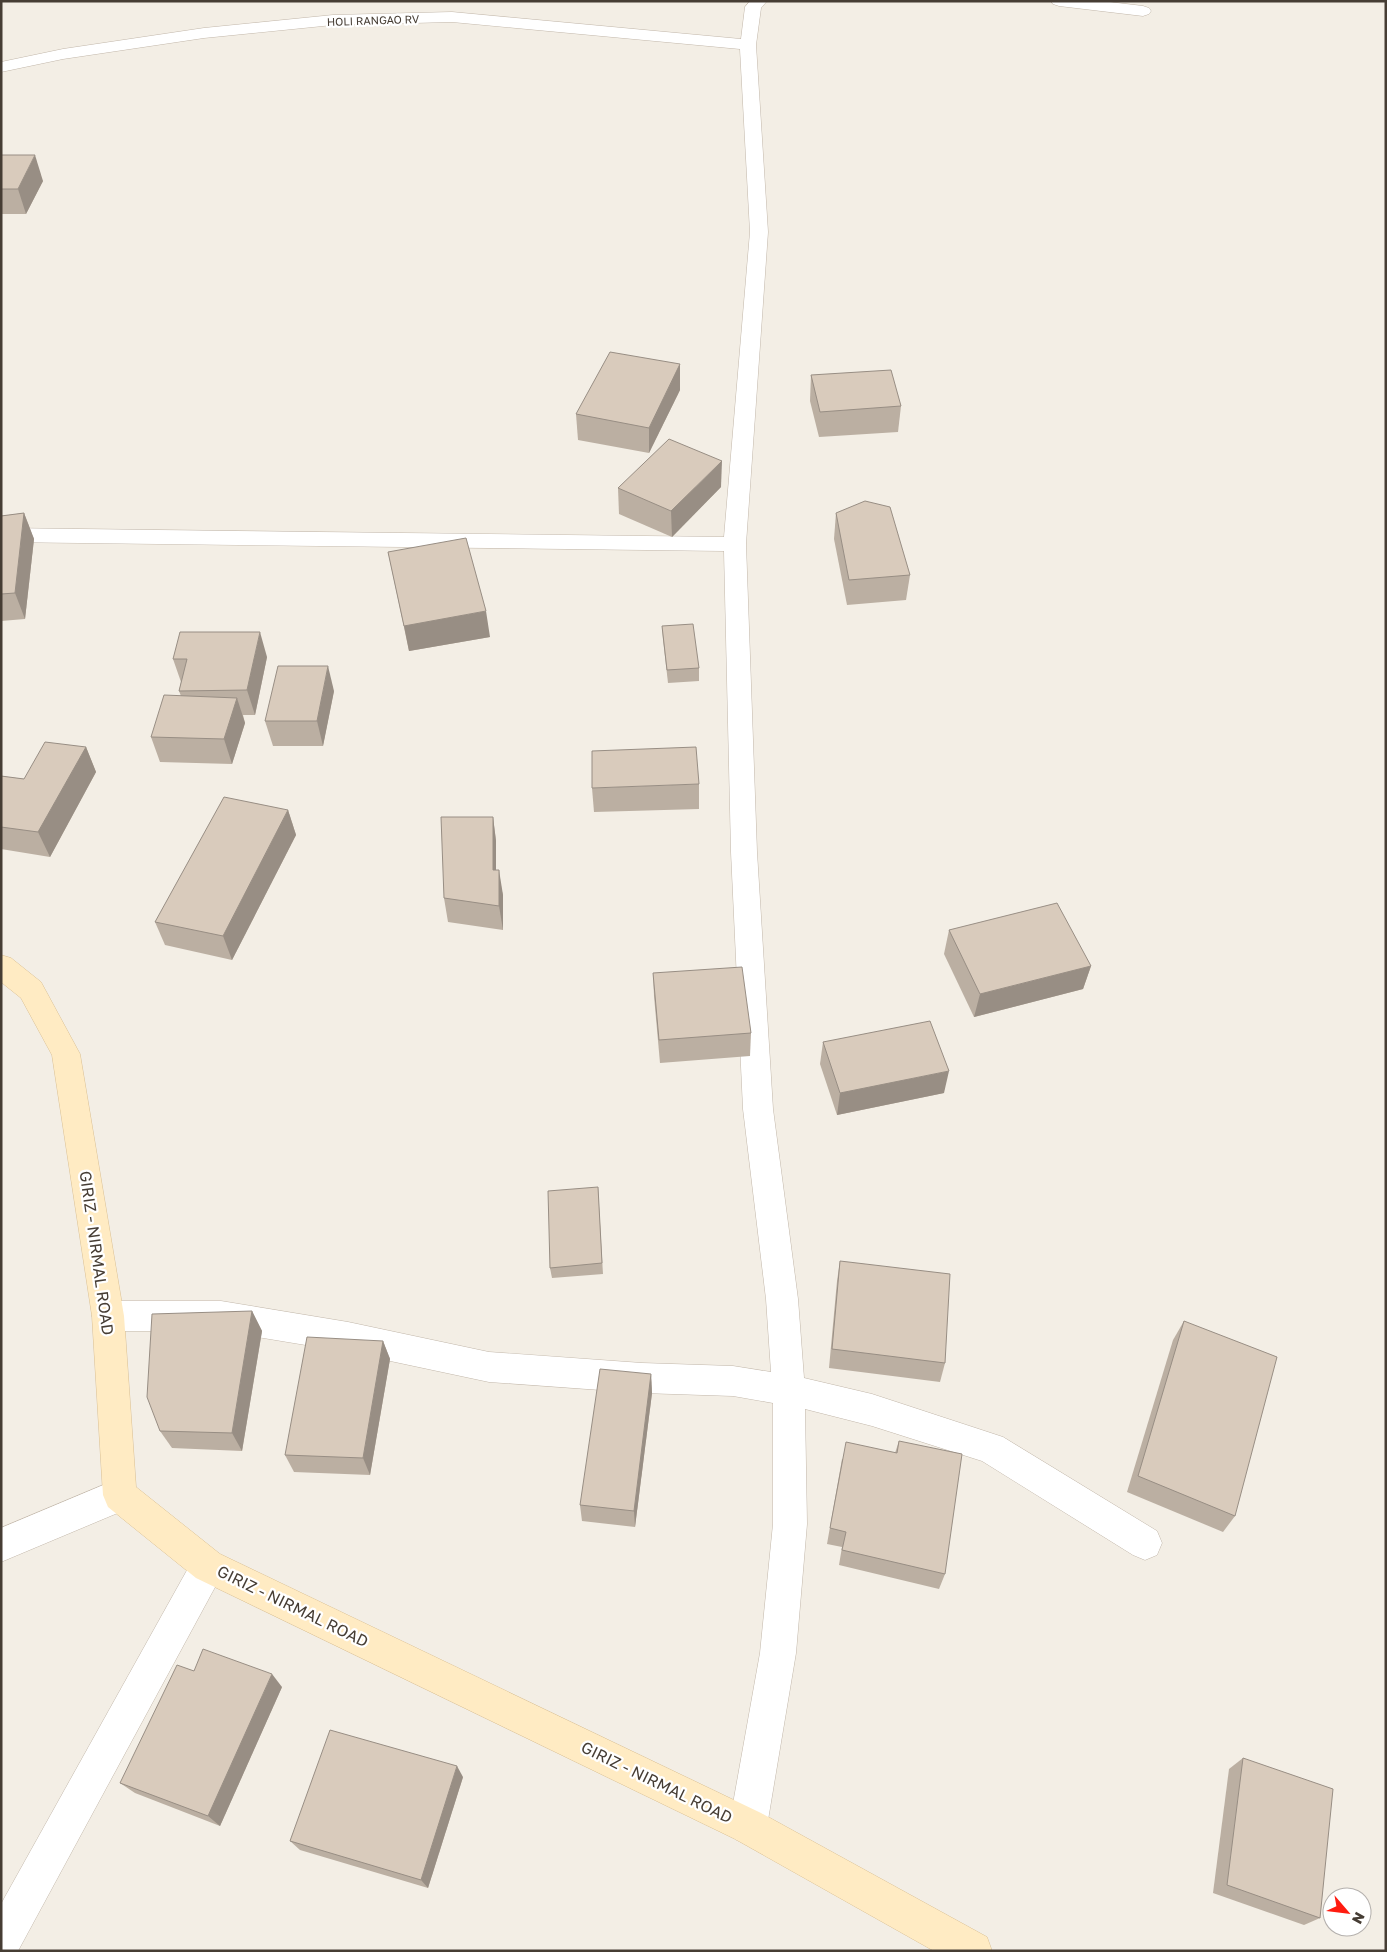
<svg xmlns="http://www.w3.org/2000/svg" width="1387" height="1952" font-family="'Golos Text',sans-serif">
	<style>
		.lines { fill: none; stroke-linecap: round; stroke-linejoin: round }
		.minor-casing { stroke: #c2b7aa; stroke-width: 1 }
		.tertiary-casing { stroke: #c2b7aa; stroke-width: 1 }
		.secondary-casing { stroke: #dac094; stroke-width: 1 }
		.minor { fill: #fff; fill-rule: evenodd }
		.tertiary { fill: #fff; fill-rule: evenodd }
		.secondary { fill: #ffebc3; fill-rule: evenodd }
		.wall { fill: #bbafa2 }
		.shaded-wall { fill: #988e84 }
		.building { fill: #d9cbbc; stroke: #988e84 }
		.labels { text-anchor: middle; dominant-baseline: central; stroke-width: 4.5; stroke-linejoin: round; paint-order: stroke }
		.far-street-label { font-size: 11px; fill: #463d34; stroke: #fff }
		.near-street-label { font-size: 16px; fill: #463d34; stroke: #fff }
	</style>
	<rect width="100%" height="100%" fill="#f3eee5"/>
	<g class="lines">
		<g class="minor-casing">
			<g id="minor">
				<polygon points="750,1 767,1 761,8 756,45 768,232 746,544 757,852 773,1109 798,1299 804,1378 872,1394 1003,1437 1157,1531 1162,1543 1157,1555 1145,1560 1133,1555 982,1461 872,1426 805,1409 807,1524 796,1653 767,1826 761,1839 748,1845 735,1839 729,1826 760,1653 773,1524 773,1403 733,1396 642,1393 489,1382 348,1352 221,1331 108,1331 97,1326 92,1316 97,1306 108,1301 221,1301 348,1322 489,1352 642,1363 733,1366 771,1372 766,1299 743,1109 731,852 724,551 1,542 1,528 724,537 750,232 740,49 452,22 333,25 204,38 63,59 1,72 1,62 63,49 204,28 333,15 452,12 741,39 745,7"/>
				<polygon points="1051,1 1101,1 1143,6 1149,8 1151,11 1149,14 1143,16 1059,6 1053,4"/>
				<polygon points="208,1549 220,1554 225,1566 220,1578 18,1951 1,1951 1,1904 196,1554"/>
			</g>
		</g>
		<g class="tertiary-casing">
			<polygon id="tertiary" points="120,1478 132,1483 137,1495 132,1507 1,1562 1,1528"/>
		</g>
		<g class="secondary-casing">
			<polygon id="secondary" points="1,955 11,958 41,982 80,1054 124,1316 136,1487 220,1554 761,1813 987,1937 992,1951 934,1951 735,1839 196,1578 108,1507 103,1495 92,1316 52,1055 21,998 1,982"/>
		</g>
		<use href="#minor" class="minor"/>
		<use href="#tertiary" class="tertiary"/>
		<use href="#secondary" class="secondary"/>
	</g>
	<g class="wall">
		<polygon points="1,155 43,181 26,214 1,214"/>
		<polygon points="680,364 680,390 649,453 578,440 576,414"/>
		<polygon points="811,375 901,406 898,432 819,437 810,401"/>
		<polygon points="721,487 672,537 619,514 618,488"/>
		<polygon points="24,513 34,539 25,619 1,621 1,516"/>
		<polygon points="836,513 910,575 906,600 847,605 834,539"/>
		<polygon points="388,552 490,637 409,651"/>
		<polygon points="662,626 699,668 699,681 668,683 663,639"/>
		<polygon points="267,657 255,715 243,715 245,723 232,764 160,762 151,737 181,696 179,691 181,682 173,659"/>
		<polygon points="334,691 323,746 273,746 265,721"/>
		<polygon points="86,747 96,772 50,857 1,849 1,776 24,779"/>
		<polygon points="699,784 699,809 594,812 592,788"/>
		<polygon points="288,810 296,835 232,960 165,945 155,922"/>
		<polygon points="493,817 496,841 496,870 503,895 503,930 448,922 444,898"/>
		<polygon points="949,930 1091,966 1083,989 974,1017 944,954"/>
		<polygon points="653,973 751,1033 750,1056 660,1063 654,996"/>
		<polygon points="823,1042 944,1093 837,1115 820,1064"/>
		<polygon points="598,1187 603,1274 552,1278 550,1268"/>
		<polygon points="840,1261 945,1363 940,1382 829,1368 837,1281"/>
		<polygon points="252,1311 262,1331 242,1451 172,1448 160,1431"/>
		<polygon points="1184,1321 1235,1516 1223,1532 1127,1492 1173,1340"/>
		<polygon points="383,1341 390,1359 370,1475 294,1472 285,1455"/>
		<polygon points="651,1374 652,1393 635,1527 582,1521 580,1505"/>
		<polygon points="899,1441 945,1574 939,1589 839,1565 842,1547 827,1544 842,1459 895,1453"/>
		<polygon points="282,1687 220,1826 135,1793 120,1783"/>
		<polygon points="1243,1758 1320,1918 1304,1925 1213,1893 1229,1769"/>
		<polygon points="463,1777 428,1888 300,1850 290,1841"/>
	</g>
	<g class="shaded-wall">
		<polygon points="35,155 43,181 26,214 18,189"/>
		<polygon points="680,364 680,390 649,453 649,428"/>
		<polygon points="722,461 721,487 672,537 671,511"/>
		<polygon points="24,513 34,539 25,619 15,593"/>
		<polygon points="486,611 490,637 409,651 404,626"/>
		<polygon points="260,632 267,657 255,715 247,690"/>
		<polygon points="328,666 334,691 323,746 317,721"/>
		<polygon points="237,698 245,723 232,764 224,739"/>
		<polygon points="86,747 96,772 50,857 38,832"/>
		<polygon points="288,810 296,835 232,960 223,936"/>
		<polygon points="493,817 496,841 496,895 493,870"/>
		<polygon points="499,870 503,895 503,930 499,906"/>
		<polygon points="1091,966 1083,989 974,1017 980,994"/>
		<polygon points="949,1071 944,1093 837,1115 840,1093"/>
		<polygon points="252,1311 262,1331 242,1451 232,1433"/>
		<polygon points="383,1341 390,1359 370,1475 363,1458"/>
		<polygon points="651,1374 652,1393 635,1527 634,1511"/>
		<polygon points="272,1674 282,1687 220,1826 208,1816"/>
		<polygon points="457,1766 463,1777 428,1888 421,1880"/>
	</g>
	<g class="building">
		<polygon points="1,155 35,155 18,189 1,189"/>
		<polygon points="610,352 680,364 649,428 576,414"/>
		<polygon points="891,370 901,406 820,412 811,375"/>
		<polygon points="669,439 722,461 671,511 618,488"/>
		<polygon points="865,501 890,507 910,575 849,580 836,513"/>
		<polygon points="24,513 15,593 1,594 1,516"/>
		<polygon points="466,538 486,611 404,626 388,552"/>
		<polygon points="693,624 699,668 667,670 662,626"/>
		<polygon points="180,632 260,632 247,690 179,691 187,659 173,659"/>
		<polygon points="278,666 328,666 317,721 265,721"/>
		<polygon points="164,695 237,698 224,739 151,737"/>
		<polygon points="45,742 86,747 38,832 1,827 1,776 24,779"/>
		<polygon points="696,747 699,784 592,788 592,751"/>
		<polygon points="224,797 288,810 223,936 155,922"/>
		<polygon points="441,817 493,817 493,870 499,870 499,906 444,898"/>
		<polygon points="1057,903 1091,966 980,994 949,930"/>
		<polygon points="742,967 751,1033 659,1040 653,973"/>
		<polygon points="930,1021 949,1071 840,1093 823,1042"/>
		<polygon points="598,1187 602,1263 550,1268 548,1191"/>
		<polygon points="840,1261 950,1274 945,1363 832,1349"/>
		<polygon points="252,1311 232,1433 160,1431 147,1397 152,1314"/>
		<polygon points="1184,1321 1277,1357 1235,1516 1138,1476"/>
		<polygon points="307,1337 383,1341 363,1458 285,1455"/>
		<polygon points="600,1369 651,1374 634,1511 580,1505"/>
		<polygon points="899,1441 962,1454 945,1574 842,1550 846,1532 830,1528 846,1442 897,1453"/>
		<polygon points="203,1649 272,1674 208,1816 120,1783 177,1665 194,1671"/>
		<polygon points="330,1730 457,1766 421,1880 290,1841"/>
		<polygon points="1243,1758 1333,1789 1320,1918 1227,1885"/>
	</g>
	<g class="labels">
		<g class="far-street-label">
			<text transform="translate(373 20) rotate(-2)">HOLI RANGAO RV</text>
		</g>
		<g class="near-street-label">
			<text transform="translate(97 1253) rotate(82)">GIRIZ - NIRMAL ROAD</text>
			<text transform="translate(293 1606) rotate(26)">GIRIZ - NIRMAL ROAD</text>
			<text transform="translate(657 1782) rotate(26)">GIRIZ - NIRMAL ROAD</text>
		</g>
	</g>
	<rect width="1387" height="1952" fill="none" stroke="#463d34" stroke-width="5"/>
	<g transform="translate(1347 1912) rotate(118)"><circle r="24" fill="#ffffff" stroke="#b5b1ae"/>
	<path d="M0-4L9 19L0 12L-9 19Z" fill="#ff1c10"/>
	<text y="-8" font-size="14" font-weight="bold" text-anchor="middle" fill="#463d34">N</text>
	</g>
</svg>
